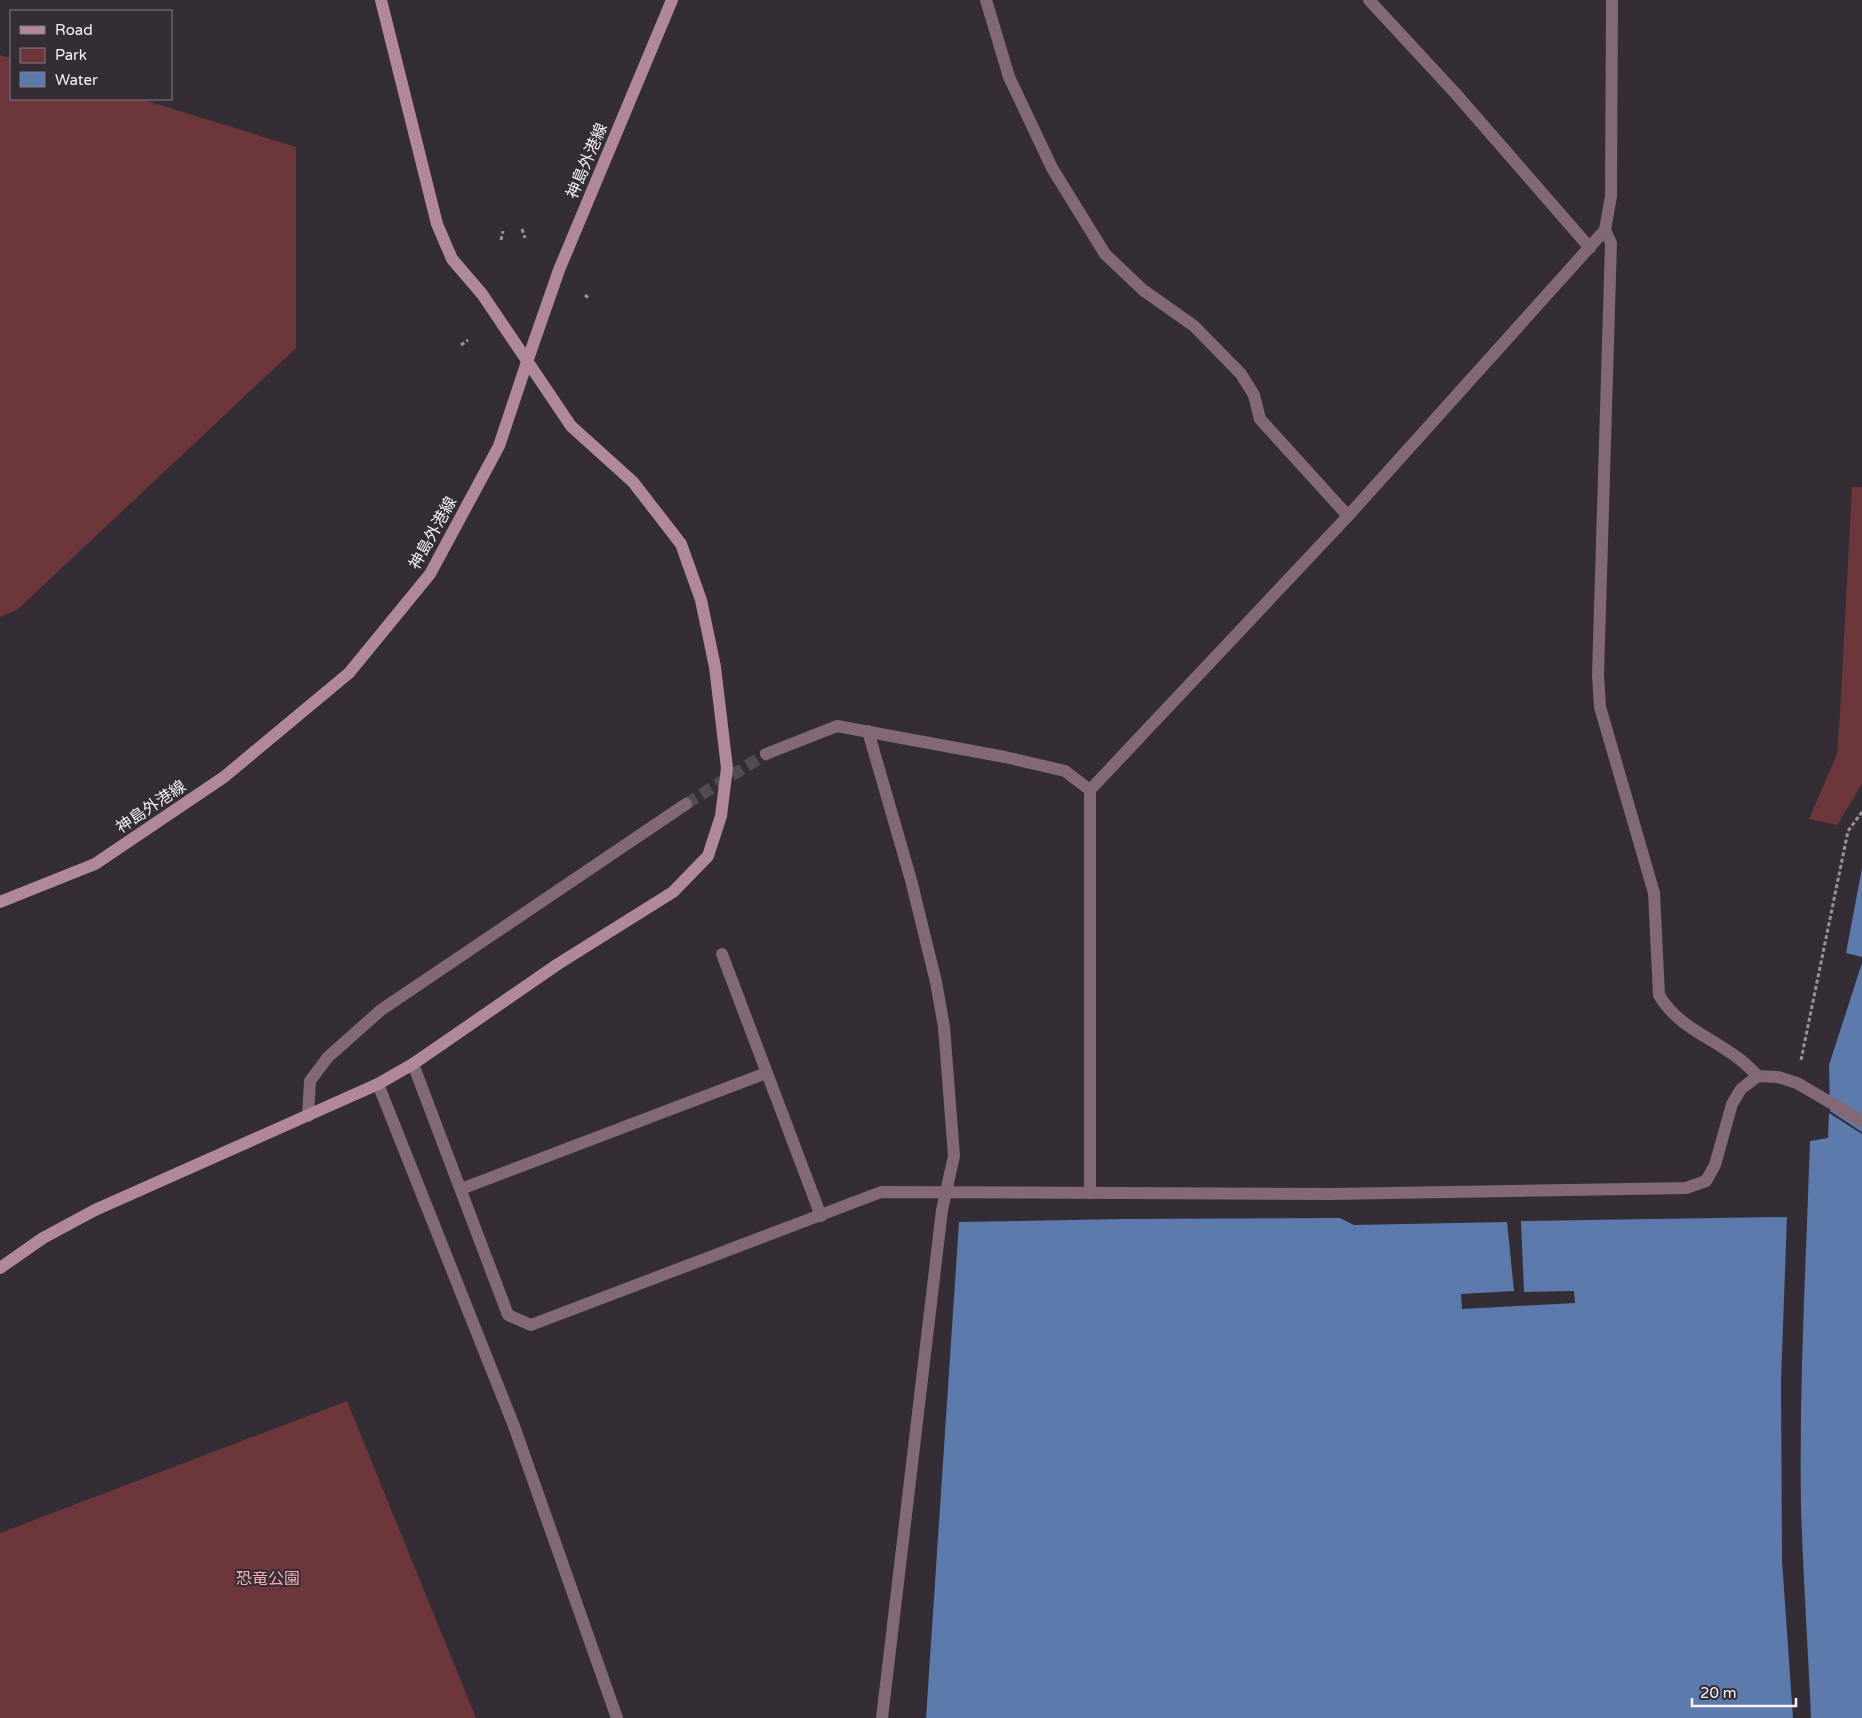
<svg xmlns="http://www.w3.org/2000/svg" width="1862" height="1718" font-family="'Varela Round','Noto Sans JP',sans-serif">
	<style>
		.green { fill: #6c363b }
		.water { fill: #5c7aac }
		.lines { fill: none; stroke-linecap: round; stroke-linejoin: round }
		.street-tunnel { stroke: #514b53; stroke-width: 12; stroke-dasharray: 12 6; stroke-linecap: butt }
		.path { stroke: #979199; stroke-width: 3; stroke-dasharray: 4 2.5; stroke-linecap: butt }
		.street { stroke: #836875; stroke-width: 12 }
		.secondary { stroke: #b1879c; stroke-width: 12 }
		.labels { text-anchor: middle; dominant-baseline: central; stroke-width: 4; stroke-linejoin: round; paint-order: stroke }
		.street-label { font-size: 16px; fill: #f6f2f8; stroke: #342d36 }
		.park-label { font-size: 16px; fill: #faacb0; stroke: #342d36 }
	</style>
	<rect width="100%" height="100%" fill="#342d36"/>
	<g class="green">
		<polygon points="0,55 11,58 11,99 141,99 296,147 296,348 17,610 0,617"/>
		<polygon points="1852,487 1862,487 1862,784 1837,825 1809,819 1837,754 1840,715"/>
		<polygon points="347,1401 476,1718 0,1718 0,1533"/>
	</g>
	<g class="water">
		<polygon points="1862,868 1862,957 1846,953"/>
		<polygon points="1862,963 1862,1132 1830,1111 1829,1065"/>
		<path d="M 1829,1113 L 1862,1134 L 1862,1718 L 1811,1718 C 1808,1647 1803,1576 1801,1506 C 1799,1384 1806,1262 1810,1141 L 1828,1138 Z"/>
		<polygon points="1787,1217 1781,1380 1782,1560 1793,1718 926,1718 959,1222 1123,1219 1340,1218 1354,1225 1507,1222 1514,1291 1461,1294 1462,1309 1575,1303 1574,1291 1524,1292 1521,1221"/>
	</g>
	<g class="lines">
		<polyline class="street-tunnel" points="686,804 766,754"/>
		<g class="path">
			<polyline points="522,229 525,238"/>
			<polyline points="501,240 503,231"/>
			<polyline points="585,295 590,299"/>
			<polyline points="461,345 468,340"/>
			<polyline points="1801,1060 1848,831 1862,812"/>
		</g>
		<g class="street">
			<polyline points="986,0 1009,77 1052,168 1105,254 1143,290 1194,326 1241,374 1254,395 1260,419 1348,516"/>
			<polyline points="1369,0 1456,94 1590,248"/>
			<path d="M 1605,230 L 1611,243 L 1598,675 L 1600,707 L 1654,893 L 1659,995 C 1677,1026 1710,1037 1738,1058 C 1745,1063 1752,1070 1758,1076 L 1778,1077 L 1797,1083 L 1862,1121"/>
			<polyline points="868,731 911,880 936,982 944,1027 954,1156 942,1210 882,1718"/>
			<polyline points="766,754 837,726 1005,757 1065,771 1090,790"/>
			<polyline points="722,954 821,1216"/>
			<polyline points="413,1064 508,1315 531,1325 881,1192 1329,1194 1686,1188 1706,1181 1715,1165 1732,1104 1741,1089 1758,1076"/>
			<polyline points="378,1084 514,1426 617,1718"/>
			<polyline points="308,1116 310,1081 328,1057 381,1010 686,804"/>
			<polyline points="461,1189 766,1073"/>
			<polyline points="1090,1193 1090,790 1348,516 1605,230 1611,196 1612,0"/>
		</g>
		<g class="secondary">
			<polyline points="0,902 95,864 224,777 349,673 430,574 499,446 528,359 559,270 672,0"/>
			<polyline points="0,1268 43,1238 95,1210 378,1084 413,1064 558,964 673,892 708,856 721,816 727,768 715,667 701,600 681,544 633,482 571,426 482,294 452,259 437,224 381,0"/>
		</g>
	</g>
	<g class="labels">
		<g class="street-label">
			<text transform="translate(587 161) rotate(-67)">神島外港線</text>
			<text transform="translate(433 533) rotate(-61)">神島外港線</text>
			<text transform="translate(151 807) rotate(-34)">神島外港線</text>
		</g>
		<g class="park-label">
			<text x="268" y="1579">恐竜公園</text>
		</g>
	</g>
	<rect x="10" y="10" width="162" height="90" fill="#342d36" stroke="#827c84"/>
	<rect x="20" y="26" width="25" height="8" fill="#b1879c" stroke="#827c84"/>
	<text x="55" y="35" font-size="15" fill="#f6f2f8">Road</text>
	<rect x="20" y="48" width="25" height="15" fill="#6c363b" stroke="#827c84"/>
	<text x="55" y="60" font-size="15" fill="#f6f2f8">Park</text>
	<rect x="20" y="72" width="25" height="15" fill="#5c7aac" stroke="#827c84"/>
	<text x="55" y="85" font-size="15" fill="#f6f2f8">Water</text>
	<path d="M1692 1698v8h104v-8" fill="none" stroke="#f6f2f8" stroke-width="2.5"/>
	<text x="1700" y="1698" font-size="15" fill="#f6f2f8" stroke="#342d36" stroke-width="4" paint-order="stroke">20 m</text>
</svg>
